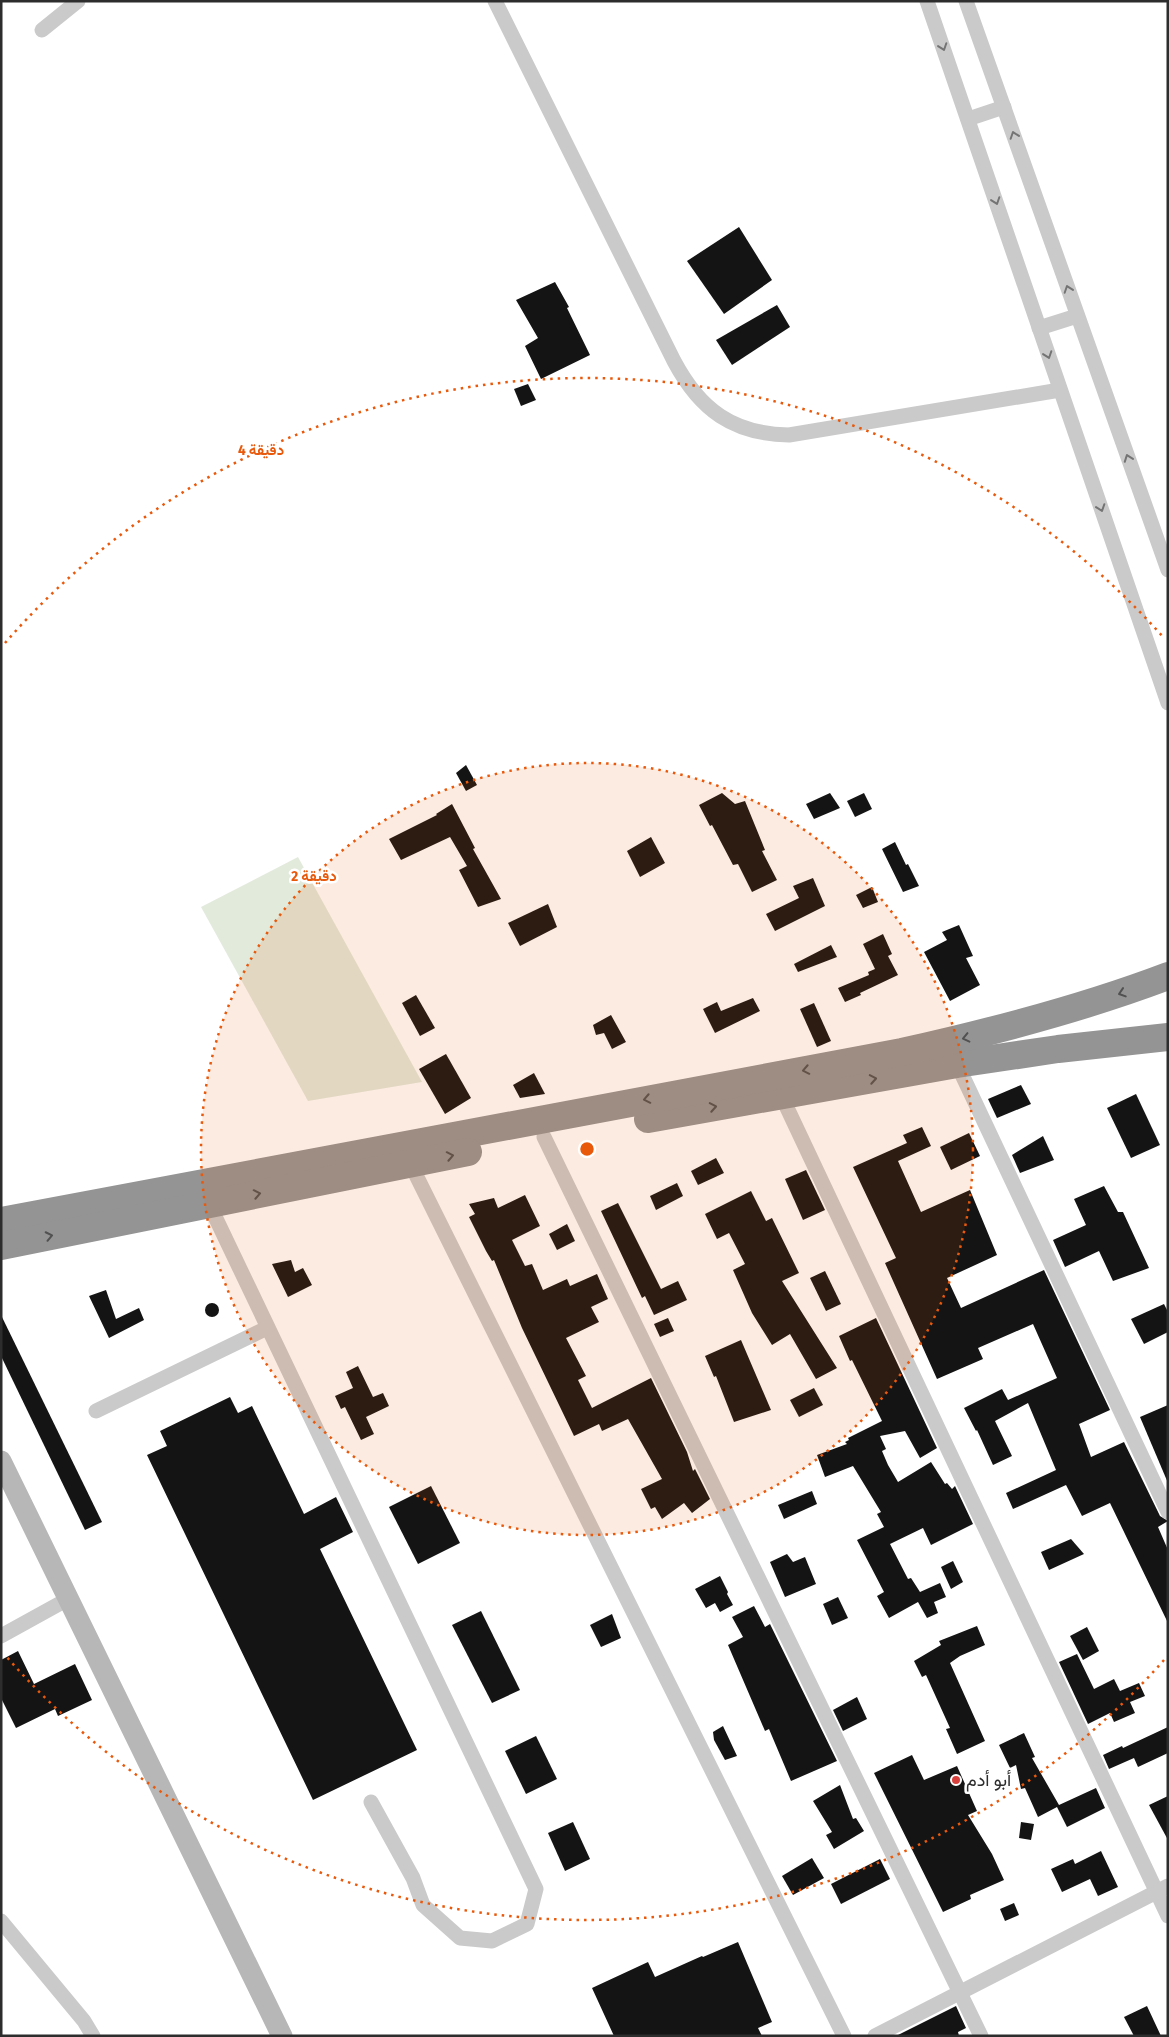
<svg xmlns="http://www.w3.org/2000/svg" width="1169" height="2037" font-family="'Fira Sans Condensed',Vazirmatn,sans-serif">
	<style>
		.green { fill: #e2eadc }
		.building { fill: #141414 }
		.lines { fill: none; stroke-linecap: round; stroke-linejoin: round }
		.street { stroke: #cacaca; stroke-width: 15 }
		.secondary { stroke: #b7b7b7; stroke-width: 21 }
		.highway { stroke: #949494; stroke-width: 28 }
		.oneway { stroke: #747474 }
		.oneway2 { stroke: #515151 }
		.ring { fill: none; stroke: #e8590c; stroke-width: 2.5; stroke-dasharray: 2.5 5 }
		.poi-dot { fill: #d7403d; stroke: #fff; stroke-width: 2 }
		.labels { text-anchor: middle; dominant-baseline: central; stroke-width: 5; stroke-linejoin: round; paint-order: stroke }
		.poi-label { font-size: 18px; fill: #2d2d2d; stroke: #fff; text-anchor: start }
		.centre { fill: #e8590c; stroke: #fff; stroke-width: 2.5 }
		.ring-label { font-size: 15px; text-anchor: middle; font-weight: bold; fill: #e8590c; stroke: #fff; stroke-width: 5; stroke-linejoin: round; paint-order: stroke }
	</style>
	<rect width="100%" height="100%" fill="#fff"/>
	<polygon class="green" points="298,857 422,1082 308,1101 201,907"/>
	<g class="building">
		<polygon points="739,227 772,280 724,314 687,261"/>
		<polygon points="555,282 569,307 567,308 590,355 541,379 525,346 538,338 516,300"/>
		<polygon points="777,305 790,327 732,365 716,340"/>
		<polygon points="528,384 536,400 521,406 514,389"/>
		<polygon points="466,765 477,785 466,791 456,773"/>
		<polygon points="722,793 735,804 745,801 765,850 762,851 777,880 752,892 738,864 733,865 712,825 710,826 699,805"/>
		<polygon points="830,793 840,808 814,819 806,804"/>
		<polygon points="864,793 872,809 855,817 847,801"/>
		<polygon points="452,804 475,848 473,849 501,899 478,907 459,870 467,866 450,837 401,860 389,839 437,815 436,814"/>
		<polygon points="651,837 665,863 640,877 627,851"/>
		<polygon points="895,842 906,865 908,864 919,886 903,892 882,849"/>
		<polygon points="813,878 825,906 775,931 766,914 799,898 793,886"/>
		<polygon points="872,887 878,902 863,908 856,895"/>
		<polygon points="548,904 557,927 520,946 508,923"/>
		<polygon points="959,925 973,956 966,958 980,985 950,1001 924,952 947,940 942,932"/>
		<polygon points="883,934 892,954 888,956 898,975 860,993 861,995 845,1002 838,988 869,975 868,972 875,969 863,944"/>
		<polygon points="831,945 837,957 798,972 794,964"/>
		<polygon points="416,995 435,1028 420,1036 402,1003"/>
		<polygon points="753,998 760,1011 715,1033 703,1009 717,1002 721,1011"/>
		<polygon points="814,1003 831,1041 817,1047 800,1009"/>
		<polygon points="611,1015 626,1042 612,1049 604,1033 596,1035 593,1025"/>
		<polygon points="446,1054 471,1098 445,1114 419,1069"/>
		<polygon points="534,1073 545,1094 520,1098 513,1085"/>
		<polygon points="1021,1085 1031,1104 997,1118 988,1099"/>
		<polygon points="1136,1094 1160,1145 1131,1158 1107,1108"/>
		<polygon points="922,1127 931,1146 898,1161 921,1212 970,1190 997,1255 947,1278 961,1308 1044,1270 1110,1410 1079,1424 1091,1457 1124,1442 1160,1516 1168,1521 1158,1527 1168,1550 1168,1623 1110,1503 1082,1516 1066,1485 1013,1509 1006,1493 1056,1470 1028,1403 995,1421 1012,1456 993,1465 977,1430 976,1431 964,1408 1002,1389 1008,1400 1057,1378 1033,1324 978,1348 983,1359 937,1379 885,1263 896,1258 853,1167 907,1143 903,1135"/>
		<polygon points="969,1133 980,1156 951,1170 940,1147"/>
		<polygon points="1043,1136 1054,1160 1020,1173 1012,1155"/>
		<polygon points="716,1158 724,1173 698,1185 691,1171"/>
		<polygon points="806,1170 825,1210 803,1220 785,1179"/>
		<polygon points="677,1183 683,1196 656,1210 650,1196"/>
		<polygon points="1104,1186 1118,1212 1123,1212 1149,1268 1113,1281 1099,1251 1065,1267 1053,1240 1086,1225 1074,1199"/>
		<polygon points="751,1191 766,1221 772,1218 799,1273 782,1281 837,1368 816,1379 790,1334 772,1345 752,1313 733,1270 745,1264 729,1233 717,1239 705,1214"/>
		<polygon points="525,1195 540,1226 512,1240 525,1266 532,1264 543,1290 567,1279 570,1286 597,1274 608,1299 591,1307 599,1322 566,1338 586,1376 578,1380 592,1408 651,1378 687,1452 693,1471 695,1469 710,1499 692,1513 684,1503 662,1519 655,1507 651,1509 641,1489 662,1479 628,1419 602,1431 599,1424 574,1436 522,1328 494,1260 492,1261 486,1251 469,1217 475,1214 469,1204 494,1198 498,1208"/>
		<polygon points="618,1203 661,1289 678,1281 687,1300 654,1315 645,1296 642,1298 601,1211"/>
		<polygon points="567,1224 575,1241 557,1250 549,1234"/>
		<polygon points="291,1260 295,1272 303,1268 312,1285 288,1297 272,1264"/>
		<polygon points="825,1271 841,1304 826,1311 810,1278"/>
		<polygon points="106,1290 116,1319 139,1308 144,1320 109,1338 89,1296"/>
		<circle cx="212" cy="1310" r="7"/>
		<polygon points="1164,1304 1168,1312 1168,1332 1144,1344 1131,1319"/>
		<polygon points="1,1315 102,1522 85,1530 1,1356"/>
		<polygon points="668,1318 674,1331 660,1337 654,1324"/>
		<polygon points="876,1318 937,1448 920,1458 905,1431 880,1436 886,1449 882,1451 888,1465 898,1482 931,1462 945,1484 947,1483 952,1489 955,1486 973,1524 931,1545 923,1528 890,1544 908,1579 911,1578 920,1592 940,1583 946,1597 934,1602 938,1613 927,1618 918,1602 889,1618 877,1596 884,1592 857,1540 884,1527 877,1514 881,1512 853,1466 825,1477 817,1455 847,1444 845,1442 849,1440 848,1438 882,1421 852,1360 850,1361 839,1336"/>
		<polygon points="741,1340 771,1410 734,1422 716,1376 714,1377 705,1356"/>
		<polygon points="358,1366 373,1397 383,1393 389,1406 366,1417 374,1434 361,1440 345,1407 341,1409 335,1396 353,1388 346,1372"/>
		<polygon points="814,1388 823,1405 799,1417 790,1400"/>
		<polygon points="230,1397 238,1413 252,1406 304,1514 336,1497 353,1532 320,1549 417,1750 313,1800 147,1455 167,1446 160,1431"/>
		<polygon points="1168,1405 1168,1483 1140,1417"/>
		<polygon points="431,1486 460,1543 418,1564 389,1507"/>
		<polygon points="812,1491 817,1504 784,1519 778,1505"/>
		<polygon points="1071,1539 1084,1554 1049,1570 1041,1552"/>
		<polygon points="787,1554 793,1562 805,1557 816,1584 785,1597 770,1562"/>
		<polygon points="953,1561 963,1582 951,1589 941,1567"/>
		<polygon points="720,1576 728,1592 727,1594 733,1605 720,1612 715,1603 706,1608 695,1589"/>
		<polygon points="838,1597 848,1618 832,1625 823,1604"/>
		<polygon points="754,1606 765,1627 770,1624 837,1761 791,1781 769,1729 765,1731 728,1645 743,1637 732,1617"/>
		<polygon points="481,1611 520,1690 492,1703 452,1625"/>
		<polygon points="612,1614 621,1638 601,1647 590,1625"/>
		<polygon points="977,1626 985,1645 960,1656 950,1663 985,1741 957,1754 946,1729 950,1728 926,1675 922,1677 914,1661 941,1645 939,1641"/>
		<polygon points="1087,1627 1099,1651 1083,1660 1070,1636"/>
		<polygon points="18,1651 34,1684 75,1664 92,1700 58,1716 55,1709 16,1728 1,1698 1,1660"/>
		<polygon points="1077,1654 1094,1689 1114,1679 1120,1691 1139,1683 1145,1696 1130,1702 1135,1713 1114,1722 1110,1713 1088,1724 1059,1662"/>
		<polygon points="857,1697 867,1719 843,1731 833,1710"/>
		<polygon points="723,1726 737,1756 725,1760 714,1740 713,1732"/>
		<polygon points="1168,1727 1168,1753 1138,1767 1134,1758 1109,1769 1103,1755 1122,1746 1123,1748"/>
		<polygon points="1024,1733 1035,1757 1032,1758 1059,1805 1096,1788 1105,1808 1067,1827 1057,1807 1038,1817 1025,1788 1021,1789 1016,1765 1010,1768 999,1745"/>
		<polygon points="536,1736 557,1779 526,1794 505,1751"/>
		<polygon points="912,1755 924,1780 957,1766 977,1811 968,1815 992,1854 1004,1880 970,1895 971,1899 943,1912 874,1773"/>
		<polygon points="840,1785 853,1819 856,1818 864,1831 834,1849 826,1835 832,1832 813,1801"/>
		<polygon points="1168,1796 1168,1840 1149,1805"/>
		<polygon points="573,1822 590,1859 565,1871 548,1833"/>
		<polygon points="1021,1822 1034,1824 1031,1840 1019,1838"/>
		<polygon points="1101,1851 1118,1887 1098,1896 1090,1879 1062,1892 1051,1869 1073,1859 1075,1864"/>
		<polygon points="812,1858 824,1878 793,1895 782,1876"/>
		<polygon points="880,1859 890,1879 841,1904 831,1884"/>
		<polygon points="1014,1903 1019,1915 1005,1921 1000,1909"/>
		<polygon points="738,1942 772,2022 758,2028 762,2036 614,2036 592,1988 648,1962 655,1977 702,1956 703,1957"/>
		<polygon points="956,2006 966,2028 958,2032 959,2036 896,2036"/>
		<polygon points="1147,2006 1161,2036 1134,2036 1124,2017"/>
	</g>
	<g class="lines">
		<g class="street">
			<path d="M 495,1 L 674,361 C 700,410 733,434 789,435 L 1060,390"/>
			<polyline points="927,1 1168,703"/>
			<polyline points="966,1 1168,570"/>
			<polyline points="42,30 78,1"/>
			<polyline points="968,119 1004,107"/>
			<polyline points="1039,328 1077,316"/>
			<polyline points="957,1064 1168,1512"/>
			<polyline points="781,1095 1168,1916"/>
			<polyline points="544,1137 981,2036"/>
			<polyline points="410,1163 844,2036"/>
			<polyline points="209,1204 536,1889 527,1924 492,1941 460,1938 423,1905 413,1878 371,1802"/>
			<polyline points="96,1411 267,1328"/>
			<polyline points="1,1636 68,1599"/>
			<polyline points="1,1921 84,2021 93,2036"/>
			<polyline points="875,2036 1168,1886"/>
		</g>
		<polyline class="secondary" points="1,1461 282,2036"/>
		<g class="highway">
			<polyline points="648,1119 957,1064 1058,1049 1168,1037"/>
			<path d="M 1,1221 L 902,1052 C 992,1032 1081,1009 1168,976"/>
			<polyline points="1,1246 468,1152"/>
		</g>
	</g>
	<defs><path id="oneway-chevron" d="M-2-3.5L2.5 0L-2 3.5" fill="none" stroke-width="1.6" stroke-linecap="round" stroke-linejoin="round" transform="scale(1.25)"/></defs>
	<g class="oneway">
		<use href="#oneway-chevron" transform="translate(943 47) rotate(71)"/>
		<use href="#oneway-chevron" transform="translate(1014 135) rotate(-109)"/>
		<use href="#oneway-chevron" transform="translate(996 201) rotate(71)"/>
		<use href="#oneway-chevron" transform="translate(1068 289) rotate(-109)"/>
		<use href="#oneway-chevron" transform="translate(1048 355) rotate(71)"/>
		<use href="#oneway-chevron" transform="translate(1128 458) rotate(-110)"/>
		<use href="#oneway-chevron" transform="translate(1101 508) rotate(71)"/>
	</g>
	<g class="oneway2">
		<use href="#oneway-chevron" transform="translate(1122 993) rotate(162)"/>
		<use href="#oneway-chevron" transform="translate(966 1038) rotate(167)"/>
		<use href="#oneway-chevron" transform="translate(806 1070) rotate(169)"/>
		<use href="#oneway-chevron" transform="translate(873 1079) rotate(-10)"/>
		<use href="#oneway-chevron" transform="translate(647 1099) rotate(169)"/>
		<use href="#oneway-chevron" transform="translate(713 1107) rotate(-10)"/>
		<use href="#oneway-chevron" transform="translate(450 1156) rotate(-11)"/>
		<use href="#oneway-chevron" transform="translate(257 1194) rotate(-11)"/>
		<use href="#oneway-chevron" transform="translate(49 1236) rotate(-12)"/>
	</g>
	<circle cx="587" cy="1149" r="386" fill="#e8590c" fill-opacity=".12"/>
	<g class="ring">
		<circle cx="587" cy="1149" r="386"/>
		<path d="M1164 1660A771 771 0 0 1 5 1655M5 643A771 771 0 0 1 1164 638"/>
	</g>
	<circle class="poi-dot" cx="956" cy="1780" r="5"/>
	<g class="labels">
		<g class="poi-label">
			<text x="966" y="1780">أبو أدم</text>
		</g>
	</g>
	<circle cx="587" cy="1149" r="8" class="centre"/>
	<g class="ring-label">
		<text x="261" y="455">4 دقيقة</text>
		<text x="314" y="881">2 دقيقة</text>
	</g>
	<rect width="1169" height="2037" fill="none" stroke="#2d2d2d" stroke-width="5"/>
</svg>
